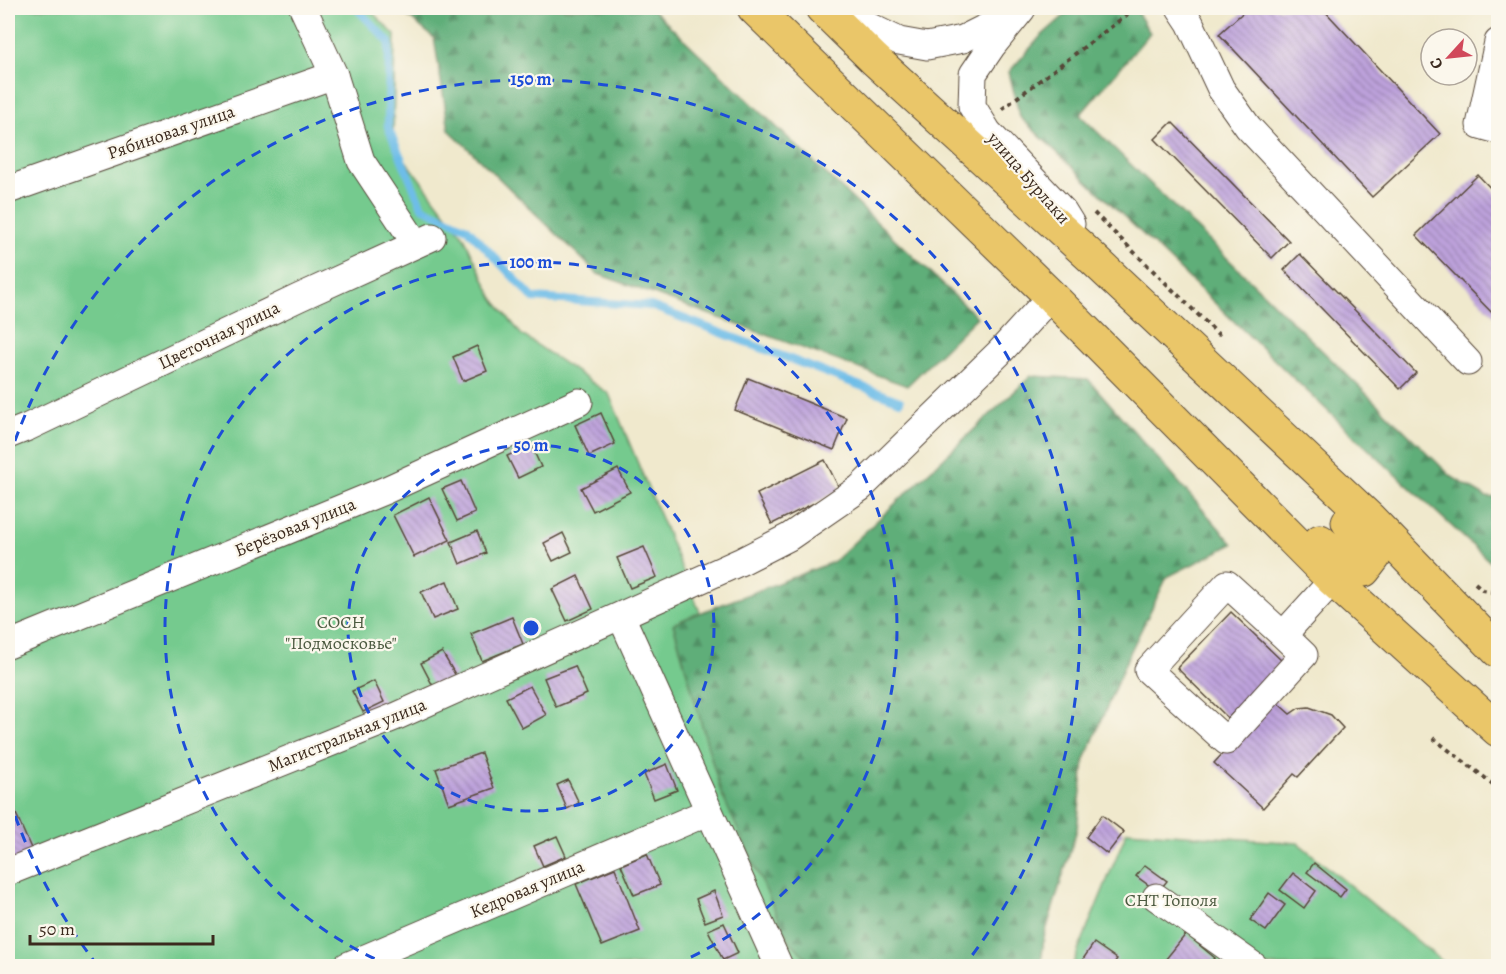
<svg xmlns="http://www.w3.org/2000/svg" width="1506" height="974" font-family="Alegreya,serif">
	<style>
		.forest { fill: url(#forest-firs); stroke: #4d6c4c; stroke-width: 1.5 }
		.garden { fill: #74ca8e; stroke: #587a56; stroke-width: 1.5 }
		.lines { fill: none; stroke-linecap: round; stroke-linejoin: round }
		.stream { stroke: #6ebde8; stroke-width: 8 }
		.building { fill: url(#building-back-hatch) }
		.minor-casing { stroke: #564738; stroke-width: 29 }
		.highway-casing { stroke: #564738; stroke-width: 35 }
		.path { stroke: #564738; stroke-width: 4; stroke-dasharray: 4.5 4.5; stroke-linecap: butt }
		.minor { stroke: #fff; stroke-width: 27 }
		.highway { stroke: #eac669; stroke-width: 33 }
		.ring { fill: none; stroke: #1d4ed8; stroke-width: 3; stroke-dasharray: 10 8 }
		.labels { text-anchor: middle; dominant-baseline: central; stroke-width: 4.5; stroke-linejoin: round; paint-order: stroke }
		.street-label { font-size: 18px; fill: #3b2a1e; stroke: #fbf7ec }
		.park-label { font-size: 18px; fill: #4c5a40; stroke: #fbf7ec }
		.centre { fill: #1d4ed8; stroke: #fbf7ec; stroke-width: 3 }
		.ring-label { font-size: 18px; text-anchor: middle; font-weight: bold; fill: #1d4ed8; stroke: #fbf7ec; stroke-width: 4.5; stroke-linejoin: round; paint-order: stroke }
	</style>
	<defs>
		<pattern id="forest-firs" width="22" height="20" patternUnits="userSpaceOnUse" patternTransform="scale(1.5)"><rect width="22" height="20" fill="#5fae79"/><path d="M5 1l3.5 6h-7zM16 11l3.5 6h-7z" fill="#508e63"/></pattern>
		<pattern id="building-back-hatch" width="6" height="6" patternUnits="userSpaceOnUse" patternTransform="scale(1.5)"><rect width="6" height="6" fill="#bda2dc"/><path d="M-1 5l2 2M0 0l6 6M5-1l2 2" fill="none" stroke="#9b84b2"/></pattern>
	</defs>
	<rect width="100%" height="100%" fill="#fbf7ec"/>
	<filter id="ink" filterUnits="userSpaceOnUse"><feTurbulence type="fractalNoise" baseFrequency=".0167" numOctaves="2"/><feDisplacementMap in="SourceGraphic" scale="12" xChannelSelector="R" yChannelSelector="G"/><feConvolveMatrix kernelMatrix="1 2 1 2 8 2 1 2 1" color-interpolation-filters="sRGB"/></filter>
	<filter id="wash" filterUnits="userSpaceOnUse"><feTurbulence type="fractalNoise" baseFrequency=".008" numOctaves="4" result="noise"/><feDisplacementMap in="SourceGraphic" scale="24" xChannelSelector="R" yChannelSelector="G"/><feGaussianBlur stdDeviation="1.35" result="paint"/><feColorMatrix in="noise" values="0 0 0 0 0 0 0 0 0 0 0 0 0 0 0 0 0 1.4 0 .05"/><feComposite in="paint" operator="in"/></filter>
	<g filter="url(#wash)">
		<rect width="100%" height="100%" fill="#f0e9cd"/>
		<g class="forest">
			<polygon points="398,8 651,8 977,317 907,386 598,274 449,130 434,38"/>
			<polygon points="1073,8 1135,8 1150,33 1080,115 1452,477 1486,497 1498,498 1498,569 1353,435 1020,117 1009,72 1040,37"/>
			<polygon points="1031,376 1088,379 1233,544 1167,577 1127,659 1084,762 1077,829 1044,937 1041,966 814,966 788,939 721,793 673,623 833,562"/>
		</g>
		<g class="garden">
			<polygon points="8,8 368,8 395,35 393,144 464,237 493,298 521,334 609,394 700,612 673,624 721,793 788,939 814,966 8,966"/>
			<polygon points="1127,831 1298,843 1448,966 1072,966"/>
		</g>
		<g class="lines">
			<polyline class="stream" points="356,8 389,42 388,127 422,207 467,228 533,298 651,306 900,401"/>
		</g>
		<g id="blocks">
			<g class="building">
				<polygon points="1248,8 1322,8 1440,134 1372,197 1219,34"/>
				<polygon points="1172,122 1289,241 1272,258 1155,139"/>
				<polygon points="1478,175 1498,196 1498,319 1416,235"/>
				<polygon points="1300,254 1416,373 1400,389 1284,270"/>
				<polygon points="477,346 487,371 463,381 453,357"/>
				<polygon points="748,378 847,418 834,450 735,410"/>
				<polygon points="601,413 615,444 589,456 575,425"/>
				<polygon points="531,445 541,467 518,478 507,456"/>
				<polygon points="825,460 840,490 772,524 757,494"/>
				<polygon points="618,469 630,492 593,511 581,488"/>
				<polygon points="461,481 475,513 457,521 442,489"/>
				<polygon points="429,497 450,540 414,557 393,515"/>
				<polygon points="477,531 486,553 460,564 451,542"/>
				<polygon points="563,533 572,552 553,561 544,543"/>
				<polygon points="644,547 657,577 630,588 617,558"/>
				<polygon points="578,576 593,609 567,621 552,589"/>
				<polygon points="447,581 458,609 433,619 421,592"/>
				<polygon points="1231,612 1283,662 1228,718 1177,668"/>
				<polygon points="512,617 523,644 482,661 471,634"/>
				<polygon points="442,652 456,676 434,688 421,663"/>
				<polygon points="575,666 587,694 556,707 544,678"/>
				<polygon points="374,681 384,702 363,712 352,691"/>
				<polygon points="530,686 546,715 522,728 506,698"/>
				<polygon points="1273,699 1290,714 1299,708 1309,707 1331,715 1343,728 1298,777 1294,774 1263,808 1214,763"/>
				<polygon points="481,753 494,788 449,804 436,769"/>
				<polygon points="667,764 677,790 654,799 644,774"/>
				<polygon points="568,780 579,803 567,809 557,785"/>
				<polygon points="14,809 33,853 8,864 8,812"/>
				<polygon points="1102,815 1124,832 1107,854 1086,837"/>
				<polygon points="557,836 566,856 543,866 534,846"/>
				<polygon points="647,854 660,885 634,895 621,865"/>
				<polygon points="1314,863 1346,889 1340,897 1307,872"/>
				<polygon points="1145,865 1167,881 1158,892 1136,876"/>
				<polygon points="615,868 640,931 602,946 576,884"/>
				<polygon points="1293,873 1316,891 1304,908 1280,890"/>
				<polygon points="714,891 723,915 705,922 696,899"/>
				<polygon points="1269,893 1285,905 1266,931 1250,920"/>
				<polygon points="724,923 738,953 723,960 708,930"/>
				<polygon points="1186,934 1215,958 1208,966 1173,966 1165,960"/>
				<polygon points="1094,943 1117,959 1112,966 1088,966 1081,962"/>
			</g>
		</g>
	</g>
	<g filter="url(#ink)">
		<use href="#blocks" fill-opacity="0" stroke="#564738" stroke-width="1.5"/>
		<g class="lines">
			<g class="minor-casing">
				<g id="minor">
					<polyline points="303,8 334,75 361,161 416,244"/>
					<polyline points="849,8 868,26 899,41 927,46 963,39 1013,14"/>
					<polyline points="1180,8 1190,23 1221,89 1248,127 1468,362"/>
					<polyline points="1022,9 992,46 973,74 972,106 988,132 1063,211 1071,224"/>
					<polyline points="1498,42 1480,125 1498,130"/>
					<polyline points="8,190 334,75"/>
					<polyline points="8,435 28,427 298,298 432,237"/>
					<polyline points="621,616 779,966"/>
					<polyline points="1283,635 1304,655 1226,741 1148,670 1227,584 1283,635 1333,580"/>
					<polyline points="8,645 386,490 579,402"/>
					<polyline points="8,872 397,716 742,561 789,537 860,488 999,353 1051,296"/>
					<polyline points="1156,897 1254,966"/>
					<polyline points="347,966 708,812"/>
				</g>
			</g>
			<g class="highway-casing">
				<g id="highway">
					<polyline points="754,8 1051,296 1333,580 1498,730"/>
					<polyline points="822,8 874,59 1089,255 1369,518 1498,651"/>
					<polyline points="1320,541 1350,568 1364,570 1374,557 1373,546 1348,522"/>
				</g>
			</g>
			<g class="path">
				<polyline points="1002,109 1136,8"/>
				<polyline points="1094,213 1222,338"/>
				<polyline points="1475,583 1483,590 1498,593"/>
				<polyline points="1433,738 1498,788"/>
			</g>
			<use href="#minor" class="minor"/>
			<use href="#highway" class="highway"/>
		</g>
	</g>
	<g class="ring">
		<circle cx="531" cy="628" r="183"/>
		<path d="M391 966A366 366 0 1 1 671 966"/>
		<path d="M98 966A549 549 0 0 1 9 798M9 458A549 549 0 1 1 964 966"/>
	</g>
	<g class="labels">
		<g class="street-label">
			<text transform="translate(171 132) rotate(-19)">Рябиновая улица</text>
			<text transform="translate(1029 178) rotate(49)">улица Бурлаки</text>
			<text transform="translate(219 335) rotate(-26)">Цветочная улица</text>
			<text transform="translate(295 527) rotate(-22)">Берёзовая улица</text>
			<text transform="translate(347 735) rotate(-22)">Магистральная улица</text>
			<text transform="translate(527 889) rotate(-23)">Кедровая улица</text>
		</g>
		<g class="park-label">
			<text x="341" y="622">СОСН<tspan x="341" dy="21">"Подмосковье"</tspan></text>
			<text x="1171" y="900">СНТ Тополя</text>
		</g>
	</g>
	<circle cx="531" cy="628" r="9" class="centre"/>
	<g class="ring-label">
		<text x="531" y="85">150 m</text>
		<text x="531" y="268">100 m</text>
		<text x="531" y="451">50 m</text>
	</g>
	<rect width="1506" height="974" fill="none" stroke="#fbf7ec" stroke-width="30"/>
	<g transform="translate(1449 57) rotate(243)"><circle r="28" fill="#fbf7ec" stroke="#aea59a" stroke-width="1.5"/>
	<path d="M0-4.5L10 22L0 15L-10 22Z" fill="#d1495b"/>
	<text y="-9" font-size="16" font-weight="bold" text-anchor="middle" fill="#3b2a1e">С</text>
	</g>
	<path d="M30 935v9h183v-9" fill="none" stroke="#3b2a1e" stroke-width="3"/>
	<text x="39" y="935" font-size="18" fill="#3b2a1e" stroke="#fbf7ec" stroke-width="4.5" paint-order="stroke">50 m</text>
</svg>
